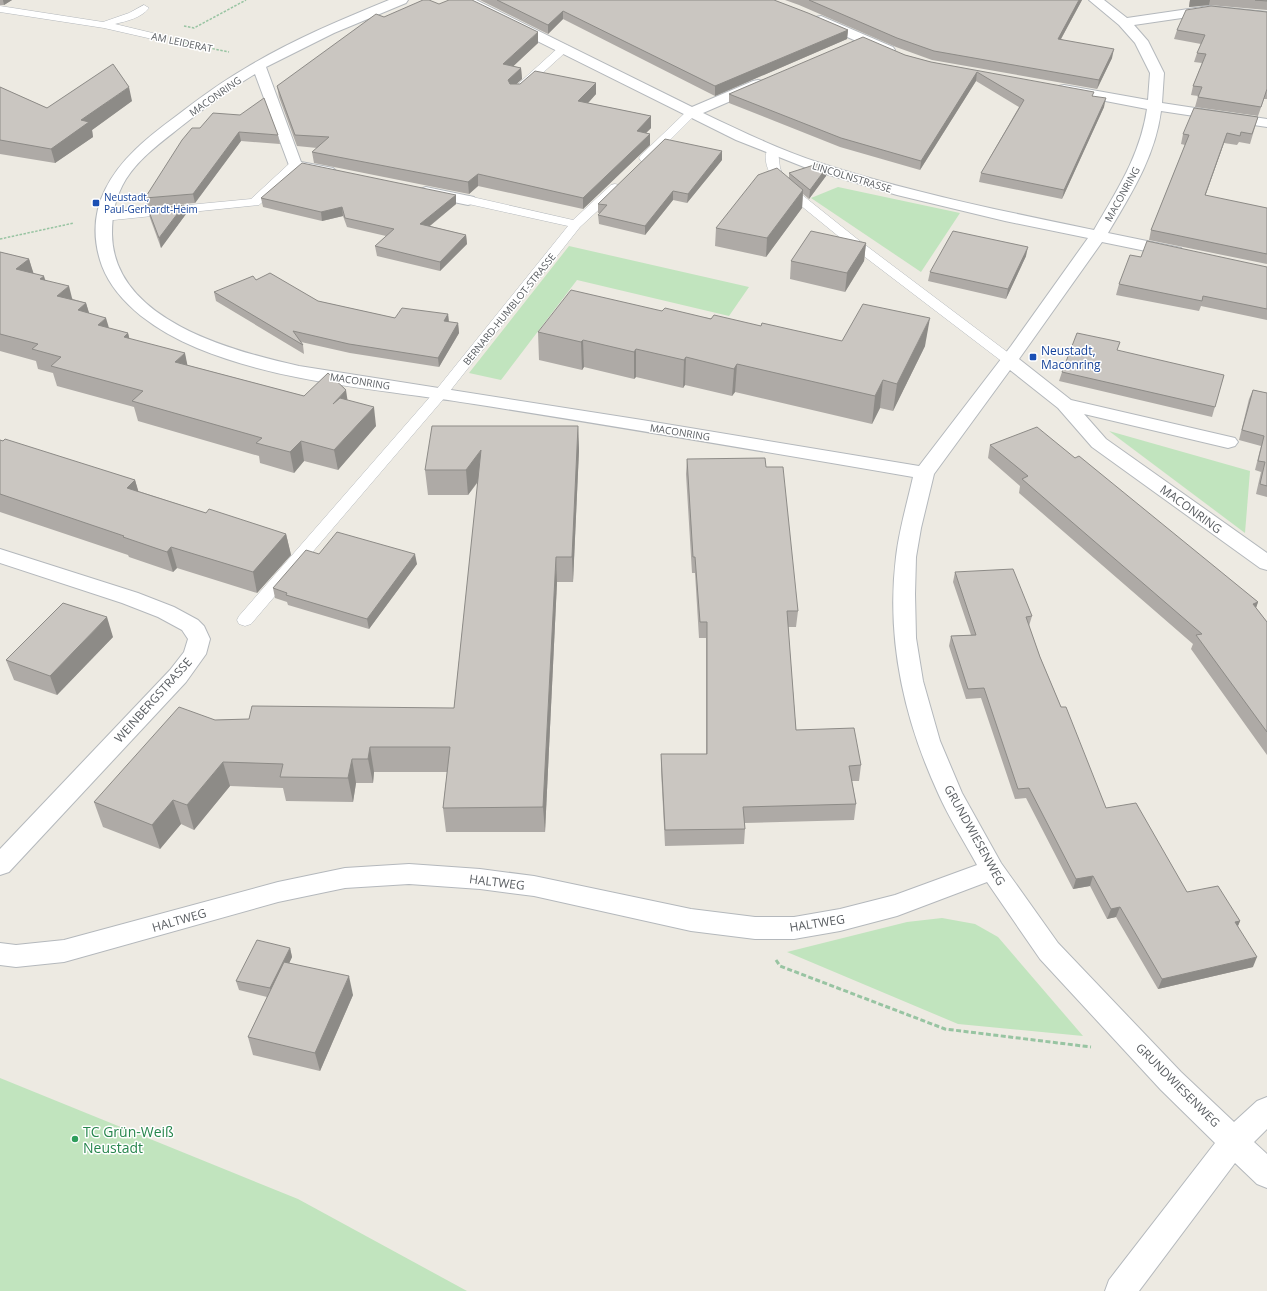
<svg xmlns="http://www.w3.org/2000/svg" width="1267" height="1291" font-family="'Open Sans',sans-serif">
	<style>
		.green { fill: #c1e4be }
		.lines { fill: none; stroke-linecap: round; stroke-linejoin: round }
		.service-casing { stroke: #b4b8bc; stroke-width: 1 }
		.minor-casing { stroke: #b4b8bc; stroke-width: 2 }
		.path-far1 { stroke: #98c4a2; stroke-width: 1.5; stroke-dasharray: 2.5 1.5; stroke-linecap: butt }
		.path { stroke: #98c4a2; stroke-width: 3; stroke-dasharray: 5 2.5; stroke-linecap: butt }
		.service { fill: #fff; fill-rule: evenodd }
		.minor { fill: #fff; fill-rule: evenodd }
		.wall { fill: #aeaaa6 }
		.shaded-wall { fill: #8d8b87 }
		.building { fill: #cac6c1; stroke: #8d8b87 }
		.transit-dot { fill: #1a4fb4; stroke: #fff; stroke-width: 1.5 }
		.leisure-dot { fill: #2e9e5b; stroke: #fff; stroke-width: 1.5 }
		.labels { text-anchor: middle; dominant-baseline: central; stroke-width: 3; stroke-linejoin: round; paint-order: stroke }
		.far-street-label { font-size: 10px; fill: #5a5e62; stroke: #fff }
		.far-transit-label { font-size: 10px; fill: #164399; stroke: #fff; text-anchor: start }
		.transit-label { font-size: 12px; fill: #164399; stroke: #fff; text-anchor: start }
		.street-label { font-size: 12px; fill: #5a5e62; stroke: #fff }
		.near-leisure-label { font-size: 14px; fill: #27864d; stroke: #fff; text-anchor: start }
	</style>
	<rect width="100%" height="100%" fill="#edeae2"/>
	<g class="green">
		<polygon points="838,187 960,213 921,272 811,198"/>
		<polygon points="569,246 749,287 729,316 577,280 501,380 469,373"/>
		<polygon points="1109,431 1250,471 1245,533"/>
		<polygon points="942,918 975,924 998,937 1083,1036 958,1024 787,952 907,922"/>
		<polygon points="0,1078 298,1199 467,1291 0,1291"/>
	</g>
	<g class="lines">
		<g class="service-casing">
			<g id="service">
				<path d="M 144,5 L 149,8 C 141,18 127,21 115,24 L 165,36 L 166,38 L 165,40 L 161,41 L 104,28 L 0,12 L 0,6 L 103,22 L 129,13 Z"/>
				<polygon points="564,45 568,46 569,48 568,50 525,89 517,89 515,87 517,85 560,46"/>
				<polygon points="692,109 696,110 698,112 649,161 641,161 639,158 641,155 688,110"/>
				<path d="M 772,147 L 776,149 L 778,151 L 780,168 L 786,182 L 856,238 L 1014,357 L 1016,360 L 1014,363 L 1009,364 L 1004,363 L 848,244 L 778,187 C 771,177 761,160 768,149 Z"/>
				<polygon points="295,161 299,162 301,165 299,168 259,205 104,221 100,220 98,217 100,214 104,213 251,199 291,162"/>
				<polygon points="615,184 619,185 621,188 619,191 580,227 446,396 251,624 245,626 239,624 237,620 239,616 436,390 568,226 464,203 462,200 464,197 468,196 573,220 611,185"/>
			</g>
		</g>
		<g class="minor-casing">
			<g id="minor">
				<path d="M 389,0 L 408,0 L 406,3 L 334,33 L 266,67 L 301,162 L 333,168 L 336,171 L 333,174 L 328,176 L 290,168 L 255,74 C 230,89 206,107 183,125 C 163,141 140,157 126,179 C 115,197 112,214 112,234 C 113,320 232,351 299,366 L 642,420 L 919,466 L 1011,346 L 1088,238 L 1005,221 L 897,195 L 809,169 L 736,140 L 461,3 L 459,0 L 476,0 L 692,107 L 753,81 L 758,80 L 763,81 L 765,84 L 763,87 L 703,113 C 741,131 780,150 820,163 C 909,192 1002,211 1094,230 C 1117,190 1140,156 1147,109 L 1064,93 L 1059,92 L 1057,89 L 1059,86 L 1064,85 L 1148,100 L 1150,73 L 1135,43 L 1119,25 L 1089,0 L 1104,0 L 1127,18 L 1209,6 L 1267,12 L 1267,20 L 1209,14 L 1134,25 L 1148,41 L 1164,73 L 1162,103 L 1267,119 L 1267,127 L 1161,111 C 1155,157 1131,194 1108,233 L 1181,248 L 1183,252 L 1181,256 L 1175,257 L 1102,242 L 1019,359 L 1071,400 L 1235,438 L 1238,442 L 1235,446 L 1228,448 L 1084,414 L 1106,439 L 1267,553 L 1267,570 L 1260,568 L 1092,447 L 1058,408 L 1010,370 L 934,474 L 921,528 L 916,557 L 915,594 L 916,638 L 923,681 L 940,741 L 962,793 L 1001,863 L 1058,943 L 1181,1072 L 1234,1122 L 1257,1101 L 1267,1097 L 1267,1129 L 1254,1142 L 1267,1154 L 1267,1188 L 1257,1184 L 1235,1163 L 1139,1291 L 1105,1291 L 1109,1280 L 1215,1143 L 1161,1090 L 1040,959 L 987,882 L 897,916 L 840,931 L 794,939 L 755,939 L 691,931 L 534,896 L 480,889 L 409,884 L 345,888 L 278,902 L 64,962 L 16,967 L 0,965 L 0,943 L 16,945 L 64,940 L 278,882 L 345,868 L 409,864 L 480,869 L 534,876 L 691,909 L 755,917 L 794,917 L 840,909 L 895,895 L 977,865 C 964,841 949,818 938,793 C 904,719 886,638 896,557 C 899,530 907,504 913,477 C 767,452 621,427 474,404 C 382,389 284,384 197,348 C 159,332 117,305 102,266 C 93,241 93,214 105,190 C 120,159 148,137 175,117 C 197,100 220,83 244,69 C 290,41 340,20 389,0 Z"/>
				<polygon points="821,16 893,47 895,50 893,53 888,54 883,53 816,23 814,20 816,17"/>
				<polygon points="426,187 474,197 476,200 474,203 468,205 420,195 418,192 420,189"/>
				<polygon points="0,549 138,593 174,607 198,620 204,626 210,639 206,654 186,682 9,872 0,875 0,849 170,670 184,652 188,639 182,630 158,617 122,603 0,563"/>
			</g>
		</g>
		<g class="path-far1">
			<polyline points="184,26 194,28 246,0"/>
			<polyline points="185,43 229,52"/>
			<polyline points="0,239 74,223"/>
		</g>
		<polyline class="path" points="776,960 780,966 945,1029 1091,1047"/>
		<use href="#service" class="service"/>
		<use href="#minor" class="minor"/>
	</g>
	<g class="wall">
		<polygon points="0,0 12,0 4,5 0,5"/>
		<polygon points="480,0 774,0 848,30 847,39 715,96 563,19 548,34"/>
		<polygon points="785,0 1082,0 1061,39 1112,58 1097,89 932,60 896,47 799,5"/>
		<polygon points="1190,0 1267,0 1267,10 1209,5 1189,7"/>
		<polygon points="1267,12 1267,99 1264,99 1258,116 1195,107 1198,96 1191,95 1193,86 1202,63 1194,62 1197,53 1201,44 1174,39 1177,30"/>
		<polygon points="384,17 538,43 513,66 521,68 522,79 516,84 596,94 588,103 651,116 651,128 646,133 650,134 650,145 583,209 478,186 469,194 314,163 312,152 317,148 297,146 279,97 277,86"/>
		<polygon points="905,55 931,62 1093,96 1104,107 1062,199 979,182 981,173 1019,107 976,81 920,170 840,147 729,103 729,94"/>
		<polygon points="0,87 47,108 132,101 92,130 93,137 55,163 0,154"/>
		<polygon points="1258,117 1250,144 1239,142 1237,145 1224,143 1205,196 1267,208 1267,264 1149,240 1151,230 1185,145 1181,144 1183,134"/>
		<polygon points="192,128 278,135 280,144 241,141 195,203 147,207 145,198"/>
		<polygon points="722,160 687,203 673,200 645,235 599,224 598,215 600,213 598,213 598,204"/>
		<polygon points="827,167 826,176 809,199 803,194 802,208 766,257 715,246 716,228 789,178 789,173"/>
		<polygon points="456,195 456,204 430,226 466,235 467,244 440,271 377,256 375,246 386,236 347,227 343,216 322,221 263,207 261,198"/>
		<polygon points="148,209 186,214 161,248 150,218"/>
		<polygon points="866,243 864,261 845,292 790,279 791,261"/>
		<polygon points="0,252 29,259 33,273 45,280 73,299 86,303 89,314 109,328 128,333 129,338 187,365 304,396 347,400 376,426 338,470 304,461 294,473 260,463 259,456 138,421 134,407 57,386 53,373 38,369 36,361 0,351"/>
		<polygon points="1026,256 1006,299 928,281 930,272"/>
		<polygon points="1141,257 1267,267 1267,320 1201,306 1199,311 1116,295 1119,284"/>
		<polygon points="256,280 318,301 395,318 448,314 449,322 458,323 459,333 439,367 350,353 301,342 303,345 304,354 216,301 214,292"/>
		<polygon points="662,311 761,326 842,341 925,346 893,411 880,408 872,424 735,392 732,396 685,385 683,388 636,377 634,379 584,367 582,370 539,360 538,332"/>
		<polygon points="1062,372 1224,375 1212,417 1059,381"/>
		<polygon points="1253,390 1267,393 1267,497 1256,494 1261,472 1255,470 1261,446 1239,440 1249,399"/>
		<polygon points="578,426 579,450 573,582 557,582 545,832 446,832 443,808 447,772 374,772 373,783 356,783 353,802 286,801 283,788 230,786 194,830 181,824 160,849 103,827 94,802 215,720 249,719 454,708 478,482 468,495 428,495 425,470"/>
		<polygon points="0,440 135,480 138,491 206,513 286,534 291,555 257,593 177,568 173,572 129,557 128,555 0,512"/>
		<polygon points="990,445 1075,458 1258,602 1256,608 1267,622 1267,755 1191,649 1193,644 1019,493 1020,486 988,458"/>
		<polygon points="687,459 766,467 798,611 796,627 788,627 796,730 861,765 859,781 852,781 856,804 854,820 745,823 745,829 744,844 665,846 661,770 661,754 706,754 706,638 699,638 695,573 692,573 686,474"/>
		<polygon points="319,554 417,564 369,629 288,605 287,602 275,598 273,588"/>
		<polygon points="955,572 1032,616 1029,626 1040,657 1061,707 1106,808 1187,892 1240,921 1238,926 1253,967 1158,989 1116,917 1107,919 1090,886 1073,889 1026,798 1015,799 981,698 966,699 949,646 951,636 971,635 953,582"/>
		<polygon points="113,637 57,695 14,680 6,660"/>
		<polygon points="290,948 292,957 289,963 353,995 320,1071 253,1055 248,1037 267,997 239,990 236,981"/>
	</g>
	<g class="shaded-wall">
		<polygon points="3,0 12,0 4,5"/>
		<polygon points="1079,0 1082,0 1056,48 1058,39"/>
		<polygon points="1190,0 1210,0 1209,5 1189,7"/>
		<polygon points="563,11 563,19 548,34 548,25"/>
		<polygon points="848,30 847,39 715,96 715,86"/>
		<polygon points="538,32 538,43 504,75 503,64"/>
		<polygon points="1114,49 1112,58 1097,89 1099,80"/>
		<polygon points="521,68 522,79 509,91 508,80"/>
		<polygon points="977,72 976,81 920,170 921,161"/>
		<polygon points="596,83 596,94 579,113 578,101"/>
		<polygon points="129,87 132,101 92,130 93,137 55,163 51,149 81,120"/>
		<polygon points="1106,98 1104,107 1062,199 1064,190"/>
		<polygon points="651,116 651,128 637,142 637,131"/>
		<polygon points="239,132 241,141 195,203 193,194"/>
		<polygon points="1227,133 1224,143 1202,205 1205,195"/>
		<polygon points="650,134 650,145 583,209 583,198"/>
		<polygon points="722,151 722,160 687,203 688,194"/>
		<polygon points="827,167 826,176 809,199 810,190"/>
		<polygon points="478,174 478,186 469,194 468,182"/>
		<polygon points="803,190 802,208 766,257 767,238"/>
		<polygon points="673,191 673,200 645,235 645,226"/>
		<polygon points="456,195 456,204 421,233 420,224"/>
		<polygon points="184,205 186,214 161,248 159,238"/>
		<polygon points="342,207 343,216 322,221 321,212"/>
		<polygon points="466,235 467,244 440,271 440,262"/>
		<polygon points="866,243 864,261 845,292 847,273"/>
		<polygon points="1028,247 1026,256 1006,299 1008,289"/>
		<polygon points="29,259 35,278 16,269"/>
		<polygon points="44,276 50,295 40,279"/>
		<polygon points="69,286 74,306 57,296"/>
		<polygon points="86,303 92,322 78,310"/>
		<polygon points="448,314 449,324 444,321"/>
		<polygon points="106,318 112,338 98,325"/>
		<polygon points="930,318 925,346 893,411 897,384"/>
		<polygon points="458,323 459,333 439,367 438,358"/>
		<polygon points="128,333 133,353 124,337"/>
		<polygon points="583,340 584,367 582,370 581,342"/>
		<polygon points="636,349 636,377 634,379 634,352"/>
		<polygon points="185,353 189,373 175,362"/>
		<polygon points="686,357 685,385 683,388 684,360"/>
		<polygon points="737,364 735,392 732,396 734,369"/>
		<polygon points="883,380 880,408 872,424 875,396"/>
		<polygon points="346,390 349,410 333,404"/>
		<polygon points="374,407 376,426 338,470 334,450"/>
		<polygon points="578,426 579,450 573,582 572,557"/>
		<polygon points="301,441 304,461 294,473 290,452"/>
		<polygon points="481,450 483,474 468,495 466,470"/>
		<polygon points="135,480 141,500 127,488"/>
		<polygon points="286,534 291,555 257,593 253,572"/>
		<polygon points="171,547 177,568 173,572 167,552"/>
		<polygon points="415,554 417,564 369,629 367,619"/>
		<polygon points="556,557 557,582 545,832 543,807"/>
		<polygon points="1258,602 1253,616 1253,604"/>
		<polygon points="107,617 113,637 57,695 50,676"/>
		<polygon points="370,747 374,772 373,783 368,759"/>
		<polygon points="352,759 356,783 353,802 348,778"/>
		<polygon points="223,762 230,786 194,830 187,805"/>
		<polygon points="173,800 181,824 160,849 152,825"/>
		<polygon points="1093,876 1090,886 1073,889 1076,879"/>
		<polygon points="1120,907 1116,917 1107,919 1111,909"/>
		<polygon points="1240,921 1236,930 1235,922"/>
		<polygon points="290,948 292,957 273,998 270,988"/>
		<polygon points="1257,957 1253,967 1158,989 1162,979"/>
		<polygon points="349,976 353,995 320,1071 315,1053"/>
	</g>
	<g class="building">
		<polygon points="423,0 429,0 439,4 449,0 472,0 538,32 503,64 521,68 508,80 510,84 520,84 535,71 596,83 578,101 651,116 637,131 650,134 583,198 478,174 468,182 312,152 329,137 295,135 277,86 376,14 384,17"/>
		<polygon points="497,0 774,0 808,13 848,30 715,86 563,11 548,25"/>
		<polygon points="809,0 1079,0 1058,39 1114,49 1099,80 934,51 897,38"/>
		<polygon points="1255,0 1267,0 1267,1"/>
		<polygon points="1211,6 1267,12 1267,89 1261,107 1198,97 1202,87 1193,86 1206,54 1197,53 1205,35 1177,30 1186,10"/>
		<polygon points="863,37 905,55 931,62 1094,92 1092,96 1106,98 1064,190 981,173 1024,100 977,72 921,161 841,138 729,94"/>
		<polygon points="113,64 129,87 81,120 89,122 51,149 0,140 0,87 47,108"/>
		<polygon points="264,98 278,135 239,132 193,194 145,198 182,140 192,128 200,128 213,113 240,115"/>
		<polygon points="1194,108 1258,117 1252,134 1241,132 1240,136 1227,133 1205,195 1267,208 1267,254 1151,230 1189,135 1183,134"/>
		<polygon points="665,139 722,151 688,194 673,191 645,226 598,215 607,205 598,204"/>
		<polygon points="302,163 456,195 420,224 466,235 440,262 375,246 394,229 345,218 342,207 321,212 261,198"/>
		<polygon points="817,164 827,167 810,190 789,173"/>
		<polygon points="777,168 803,190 767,238 716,228 758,175"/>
		<polygon points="184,205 159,238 148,209"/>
		<polygon points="811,231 866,243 847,273 791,261"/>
		<polygon points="953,231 1028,247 1008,289 930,272"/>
		<polygon points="1147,241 1267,267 1267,309 1203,296 1202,301 1119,284 1130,255 1141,257"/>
		<polygon points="0,252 29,259 16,269 44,276 40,279 69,286 57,296 86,303 78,310 106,318 98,325 128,333 124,337 185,353 175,362 304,396 328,373 346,390 333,404 340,398 374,407 334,450 301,441 290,452 256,443 262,438 132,401 143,391 51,366 61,357 32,349 38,344 0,334"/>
		<polygon points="270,273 318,301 395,318 402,308 448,314 444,321 458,323 438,358 349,344 293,331 303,345 214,292 253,276 256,280"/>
		<polygon points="571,290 662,311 665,308 711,319 714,315 761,326 762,323 842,341 863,304 930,318 897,384 883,380 875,396 737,364 734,369 686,357 684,360 636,349 634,352 583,340 581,342 538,332"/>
		<polygon points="1077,333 1120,342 1117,350 1224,375 1215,407 1062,372"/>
		<polygon points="1253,390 1267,393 1267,486 1260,484 1265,462 1258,461 1264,436 1242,430"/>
		<polygon points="432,426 578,426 572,557 556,557 543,807 443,808 450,747 370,747 368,759 352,759 348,778 280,777 283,764 223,762 187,805 173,800 152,825 94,802 179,707 215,720 249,719 252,706 454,708 481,450 466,470 425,470"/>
		<polygon points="1037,427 1075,458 1079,456 1258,602 1253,604 1267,622 1267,732 1196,635 1202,634 1022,479 1028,476 990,445"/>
		<polygon points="5,439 135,480 127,488 206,513 209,509 286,534 253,572 171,547 167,552 123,537 124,536 0,494 0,440 3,441"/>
		<polygon points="765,458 766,467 783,467 798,611 787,611 796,730 854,728 861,765 849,766 856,804 743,807 745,829 665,830 661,754 707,754 707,622 700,622 695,557 693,557 687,459"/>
		<polygon points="337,532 415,554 367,619 286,595 287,593 273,588 306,550 319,554"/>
		<polygon points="1013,569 1032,616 1026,617 1040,657 1061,707 1066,707 1106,808 1136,803 1187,892 1218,886 1240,921 1235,922 1257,957 1162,979 1120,907 1111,909 1093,876 1076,879 1029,788 1018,789 984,688 968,689 951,636 976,635 955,572"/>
		<polygon points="63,603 107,617 50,676 6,660"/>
		<polygon points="257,940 290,948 270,988 236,981"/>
		<polygon points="284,962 349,976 315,1053 248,1037"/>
	</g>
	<g class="transit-dot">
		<rect x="92" y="199" width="8" height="8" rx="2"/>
		<rect x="1029" y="353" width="8" height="8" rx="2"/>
	</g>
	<circle class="leisure-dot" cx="75" cy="1139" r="4"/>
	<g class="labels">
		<g class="far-street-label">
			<text transform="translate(182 42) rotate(12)">AM LEIDERAT</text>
			<text transform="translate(215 96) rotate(-35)">MACONRING</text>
			<text transform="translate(852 177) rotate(17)">LINCOLNSTRASSE</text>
			<text transform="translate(1122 194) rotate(-61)">MACONRING</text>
			<text transform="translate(509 309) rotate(-51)">BERNARD-HUMBLOT-STRASSE</text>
			<text transform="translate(360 381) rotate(9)">MACONRING</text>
			<text transform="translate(680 432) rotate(9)">MACONRING</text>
		</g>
		<g class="far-transit-label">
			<text x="104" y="197">Neustadt,<tspan x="104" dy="12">Paul-Gerhardt-Heim</tspan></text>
		</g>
		<g class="transit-label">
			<text x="1041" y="350">Neustadt,<tspan x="1041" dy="14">Maconring</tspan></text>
		</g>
		<g class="street-label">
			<text transform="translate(1191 509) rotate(36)">MACONRING</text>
			<text transform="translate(153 700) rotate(-48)">WEINBERGSTRASSE</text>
			<text transform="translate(975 835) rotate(61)">GRUNDWIESENWEG</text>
			<text transform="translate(497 882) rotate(7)">HALTWEG</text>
			<text transform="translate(179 920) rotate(-16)">HALTWEG</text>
			<text transform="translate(817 923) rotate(-9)">HALTWEG</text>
			<text transform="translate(1178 1085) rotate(45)">GRUNDWIESENWEG</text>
		</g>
		<g class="near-leisure-label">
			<text x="83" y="1131">TC Grün-Weiß<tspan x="83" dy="16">Neustadt</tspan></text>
		</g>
	</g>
</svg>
